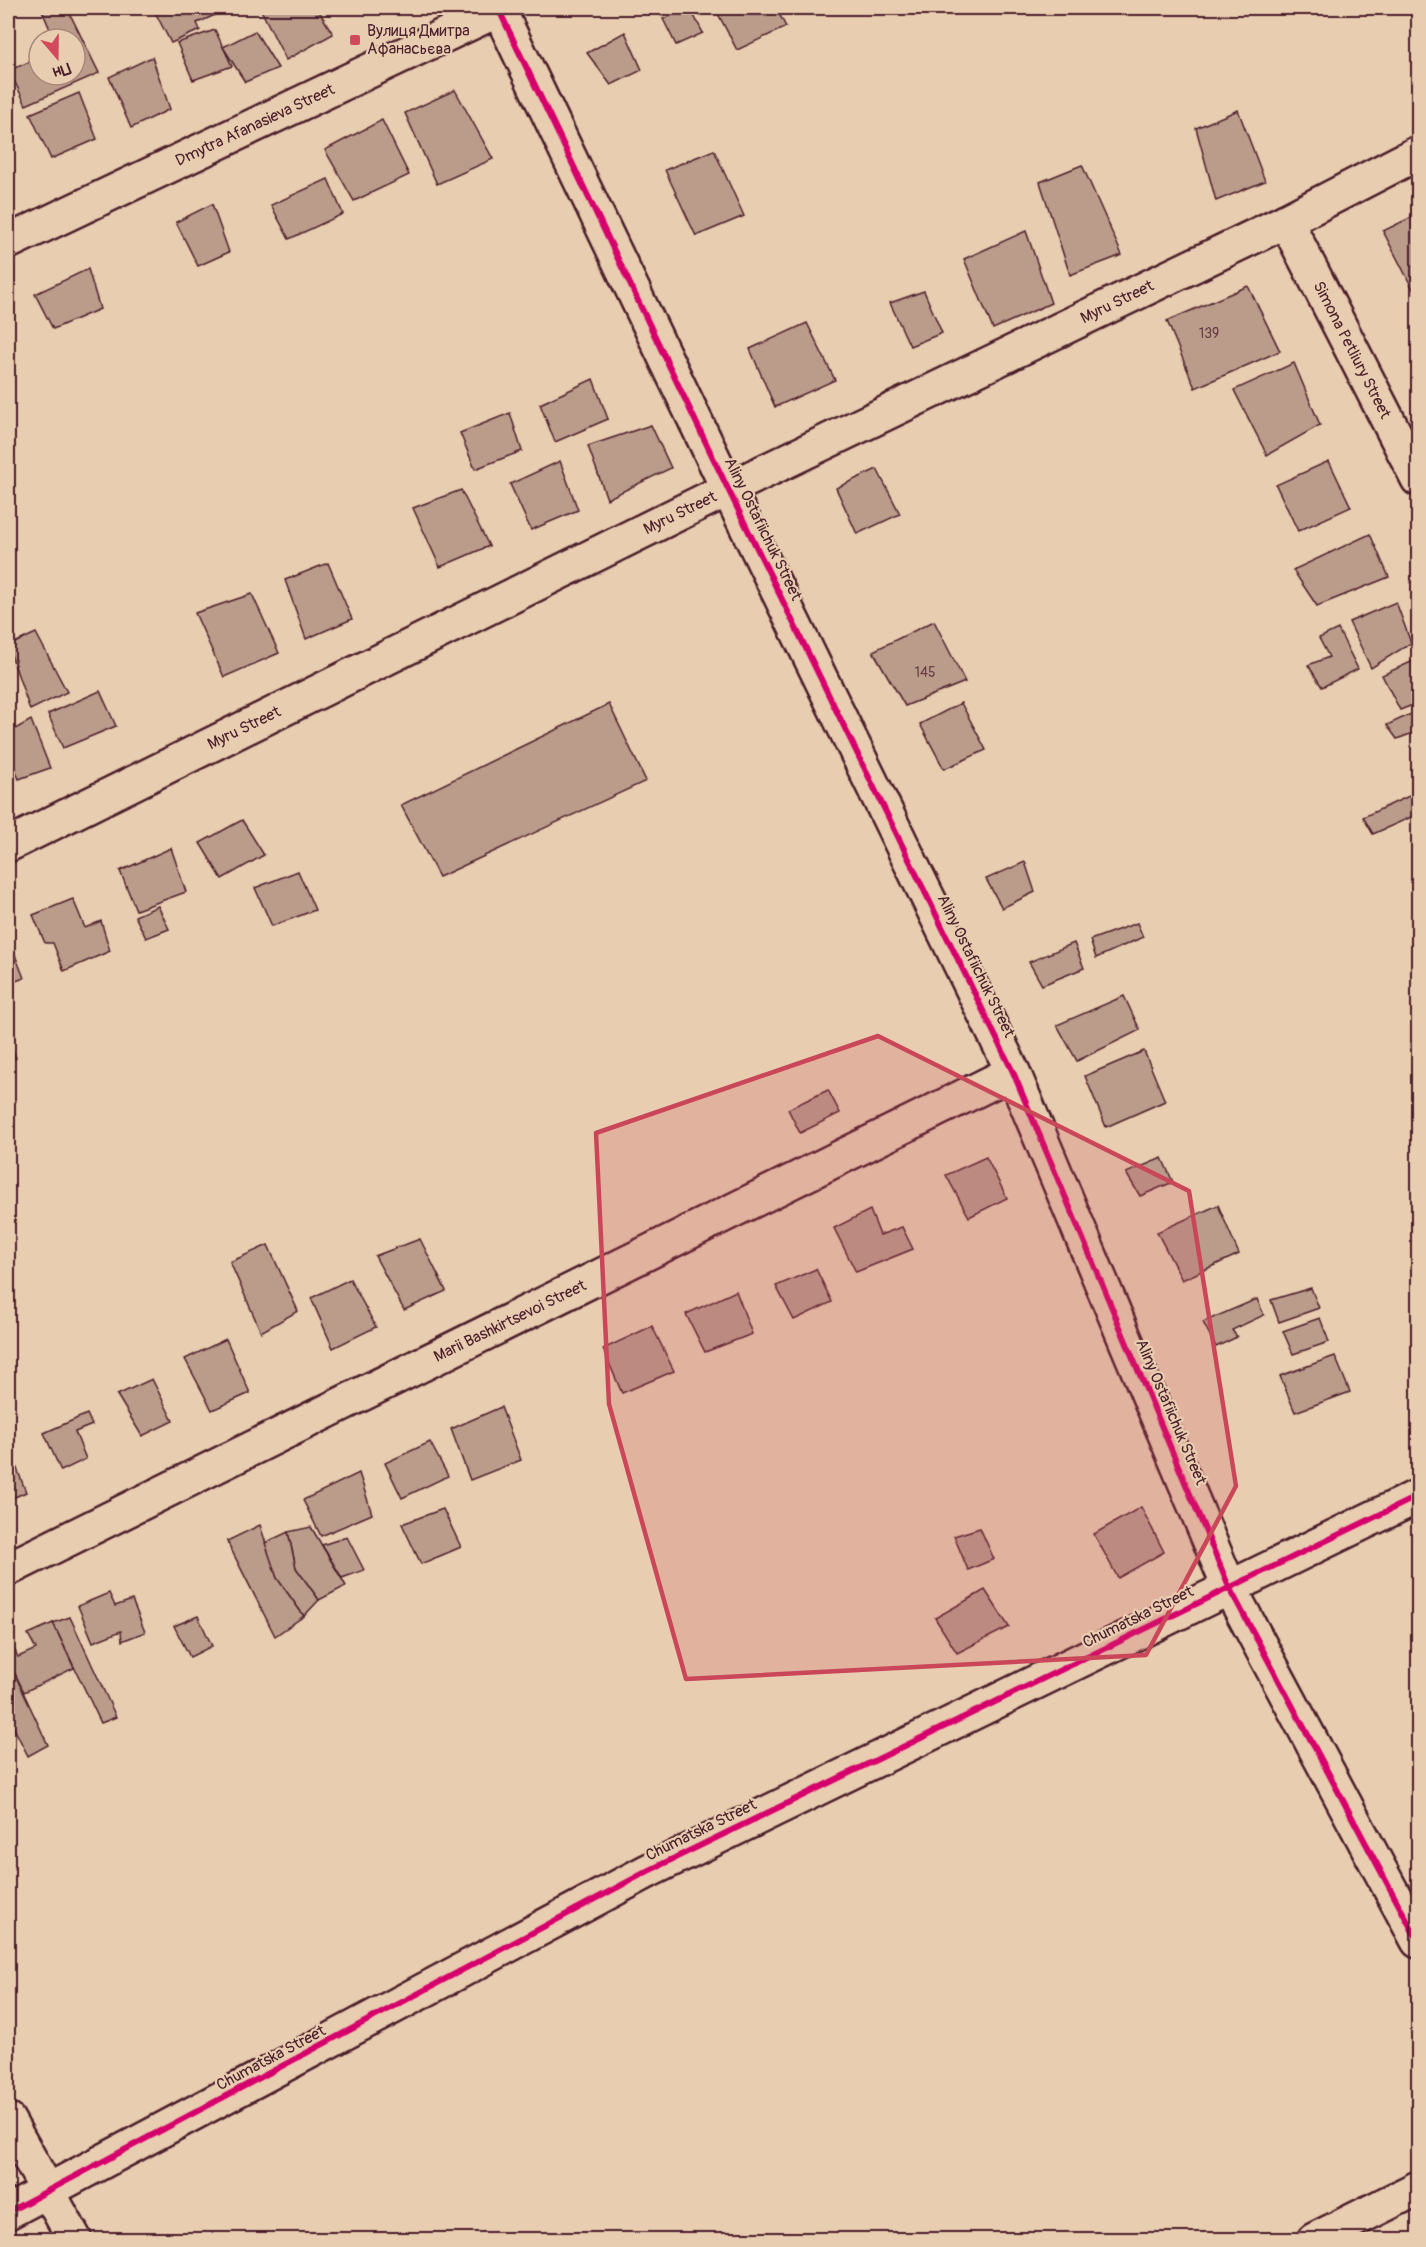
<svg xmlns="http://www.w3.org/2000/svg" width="1426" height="2247" font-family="Pangolin,sans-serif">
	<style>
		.building { fill: #bb9c8b; stroke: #4a1f2b; stroke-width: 1.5 }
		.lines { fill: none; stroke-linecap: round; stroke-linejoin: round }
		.minor-casing { stroke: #4a1f2b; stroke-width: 38 }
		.minor { stroke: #e8cdb0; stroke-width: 33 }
		.cycleway-casing { stroke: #e8cdb0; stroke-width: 10 }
		.cycleway { stroke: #d6006c; stroke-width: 6 }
		.marked { fill: #ca4759; fill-opacity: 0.2; stroke: #ca4759; stroke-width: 4.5; stroke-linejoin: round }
		.poi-dot { fill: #d1495b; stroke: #e8cdb0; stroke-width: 2 }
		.labels { text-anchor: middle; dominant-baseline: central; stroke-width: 4.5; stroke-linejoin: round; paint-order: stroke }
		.number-label { font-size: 14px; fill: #663e43 }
		.poi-label { font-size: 16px; fill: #4a1f2b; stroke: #e8cdb0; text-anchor: start }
		.street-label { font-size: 16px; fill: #4a1f2b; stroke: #e8cdb0 }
	</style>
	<rect width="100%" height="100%" fill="#e8cdb0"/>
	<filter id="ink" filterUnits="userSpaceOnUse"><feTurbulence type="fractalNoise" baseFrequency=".0167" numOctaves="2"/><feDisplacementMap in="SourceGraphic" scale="12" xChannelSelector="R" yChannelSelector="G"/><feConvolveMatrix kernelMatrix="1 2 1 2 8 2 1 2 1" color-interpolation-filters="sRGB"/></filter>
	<g filter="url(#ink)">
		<g class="building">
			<polygon points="41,8 67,8 99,73 26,105 9,70 32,61 36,70 39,69 39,75 75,75 75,39 54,39"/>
			<polygon points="153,8 231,8 197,23 200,30 171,43"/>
			<polygon points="260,8 317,8 333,34 286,60"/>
			<polygon points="690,8 703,33 676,45 663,19"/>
			<polygon points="715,8 776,8 786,27 737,50"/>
			<polygon points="215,30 232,66 193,80 177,43"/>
			<polygon points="255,31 278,68 245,82 223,47"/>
			<polygon points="625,32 642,70 611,85 587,53"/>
			<polygon points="152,57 170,109 131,128 109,77"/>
			<polygon points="455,90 493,159 437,184 405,113"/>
			<polygon points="79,93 97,139 51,159 30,114"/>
			<polygon points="1238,110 1265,181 1216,201 1196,128"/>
			<polygon points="382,120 409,175 354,201 325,150"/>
			<polygon points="714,150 744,216 696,236 665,170"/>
			<polygon points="1082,165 1122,255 1070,275 1040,182"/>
			<polygon points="328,179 343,214 289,239 271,205"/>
			<polygon points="212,204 229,252 198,266 176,222"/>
			<polygon points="1418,214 1418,299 1383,231"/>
			<polygon points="1026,231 1051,303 993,329 964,259"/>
			<polygon points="88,269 100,309 53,329 35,294"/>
			<polygon points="1248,286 1280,351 1195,388 1167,321"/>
			<polygon points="924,291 942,333 910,346 890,303"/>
			<polygon points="807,323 835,380 775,407 750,349"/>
			<polygon points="1294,363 1320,425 1267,455 1234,390"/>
			<polygon points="593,379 608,419 555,442 540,404"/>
			<polygon points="510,413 522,451 475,469 460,433"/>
			<polygon points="651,425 671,468 607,499 588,446"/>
			<polygon points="560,461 578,510 531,530 510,484"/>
			<polygon points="1329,461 1351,507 1298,531 1276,485"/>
			<polygon points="877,469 900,514 857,534 836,488"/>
			<polygon points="461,490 489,546 440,567 413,508"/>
			<polygon points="1370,534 1389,577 1317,606 1293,570"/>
			<polygon points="328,563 352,619 306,639 285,580"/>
			<polygon points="252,594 279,653 224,677 195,613"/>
			<polygon points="1396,602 1411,643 1371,668 1349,622"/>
			<polygon points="934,621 965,682 905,706 873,651"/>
			<polygon points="1338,629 1358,669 1322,687 1308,665 1329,657 1319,638"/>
			<polygon points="36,633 67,692 30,710 8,646"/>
			<polygon points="1418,659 1418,703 1400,710 1382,675"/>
			<polygon points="100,691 116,726 63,748 48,714"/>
			<polygon points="961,703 986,750 944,769 920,724"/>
			<polygon points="609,704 646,781 439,877 401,805"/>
			<polygon points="1411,714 1418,731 1397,739 1387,725"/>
			<polygon points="31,720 50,768 19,779 8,751 8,733"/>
			<polygon points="1418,792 1418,814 1373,834 1363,817"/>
			<polygon points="242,820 264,855 222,879 200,843"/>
			<polygon points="171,848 186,892 136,910 120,871"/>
			<polygon points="1025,862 1035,892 1002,908 986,879"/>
			<polygon points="298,871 315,910 272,926 255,888"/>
			<polygon points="73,899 85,928 101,921 110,951 64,971 53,943 45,943 33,915"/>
			<polygon points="158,906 169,929 146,938 135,916"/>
			<polygon points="1137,923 1143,937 1096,958 1090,940"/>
			<polygon points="8,937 24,978 8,984"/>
			<polygon points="1074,943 1084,968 1042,985 1029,962"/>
			<polygon points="1124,996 1140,1030 1077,1061 1057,1025"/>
			<polygon points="8,1037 16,1058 8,1061"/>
			<polygon points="1144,1051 1165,1101 1106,1127 1085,1076"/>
			<polygon points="828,1090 840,1113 800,1133 788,1109"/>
			<polygon points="986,1157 1007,1198 969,1217 946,1175"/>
			<polygon points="1162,1158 1173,1182 1140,1196 1126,1173"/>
			<polygon points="1218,1205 1239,1254 1182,1280 1157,1232"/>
			<polygon points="870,1210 880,1235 902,1227 913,1249 856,1272 834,1228"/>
			<polygon points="420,1239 446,1291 404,1310 375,1256"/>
			<polygon points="268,1245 298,1311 261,1332 230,1262"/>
			<polygon points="816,1269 832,1302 794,1320 776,1286"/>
			<polygon points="350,1279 376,1327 333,1348 311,1298"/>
			<polygon points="1311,1288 1319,1308 1279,1322 1271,1300"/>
			<polygon points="736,1291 752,1334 705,1352 686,1314"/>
			<polygon points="1257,1299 1264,1315 1232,1330 1237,1337 1216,1347 1203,1322"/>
			<polygon points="1320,1318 1329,1342 1293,1354 1283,1331"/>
			<polygon points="652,1326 674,1371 622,1393 603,1349"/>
			<polygon points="226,1339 250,1393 212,1410 185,1359"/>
			<polygon points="1335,1356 1350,1392 1295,1412 1280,1376"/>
			<polygon points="152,1379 173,1421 142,1436 117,1395"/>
			<polygon points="501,1407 521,1460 470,1480 451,1429"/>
			<polygon points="87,1414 92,1425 75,1432 86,1459 61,1471 44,1433"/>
			<polygon points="430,1442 448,1476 402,1498 385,1463"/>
			<polygon points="8,1445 26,1492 8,1500"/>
			<polygon points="359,1473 372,1514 321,1536 303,1500"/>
			<polygon points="1141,1507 1164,1552 1118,1578 1094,1534"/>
			<polygon points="443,1509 461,1547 421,1564 402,1524"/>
			<polygon points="260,1525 277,1578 304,1616 275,1636 227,1541"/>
			<polygon points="311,1527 346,1586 319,1600 296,1568 288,1532"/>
			<polygon points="980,1528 994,1559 968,1570 954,1536"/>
			<polygon points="288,1532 296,1568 319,1600 304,1616 277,1578 265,1543"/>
			<polygon points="347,1537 364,1570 342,1578 322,1545"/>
			<polygon points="985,1590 1009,1627 957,1653 935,1618"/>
			<polygon points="109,1593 115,1606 132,1600 145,1632 122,1641 121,1631 93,1642 78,1606"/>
			<polygon points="198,1616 212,1646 190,1657 174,1626"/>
			<polygon points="70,1617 116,1717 101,1723 53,1623"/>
			<polygon points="53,1623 74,1668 24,1692 8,1659 8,1644 11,1642 18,1657 36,1649 28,1634"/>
			<polygon points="8,1660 48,1745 28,1756 8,1716"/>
		</g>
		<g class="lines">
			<g class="minor-casing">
				<g id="minor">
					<polyline points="498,8 728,489 1013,1072 1229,1587 1418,1941"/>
					<polyline points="1286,221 1418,479"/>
					<polyline points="8,242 502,8"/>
					<polyline points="8,845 728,489 1286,221 1418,153"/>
					<polyline points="8,1569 1013,1072"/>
					<polyline points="8,2120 75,2240"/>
					<polyline points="8,2212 648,1871 1418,1496"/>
					<polyline points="1314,2240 1418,2188"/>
				</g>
			</g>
			<use href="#minor" class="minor"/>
			<g class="cycleway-casing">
				<g id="cycleway">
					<polyline points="498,8 728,489 1013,1072 1229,1587 1418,1941"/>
					<polyline points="8,2212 648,1871 1418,1496"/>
				</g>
			</g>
			<use href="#cycleway" class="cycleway"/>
		</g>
	</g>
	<path class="marked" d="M 878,1036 L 1189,1191 L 1236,1486 L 1146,1655 L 686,1679 L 609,1404 L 596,1133 Z"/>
	<rect class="poi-dot" x="349" y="34" width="12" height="12" rx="3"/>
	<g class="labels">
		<g class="number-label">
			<text x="1209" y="333">139</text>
			<text x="925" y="672">145</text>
		</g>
		<g class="poi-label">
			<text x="367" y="31">Вулиця Дмитра<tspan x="367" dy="18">Афанасьєва</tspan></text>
		</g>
		<g class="street-label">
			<text transform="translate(255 125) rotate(-25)">Dmytra Afanasieva Street</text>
			<text transform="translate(1117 302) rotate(-26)">Myru Street</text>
			<text transform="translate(1352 350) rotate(63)">Simona Petliury Street</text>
			<text transform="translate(680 513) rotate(-26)">Myru Street</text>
			<text transform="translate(763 529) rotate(64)">Aliny Ostafiichuk Street</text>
			<text transform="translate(244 728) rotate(-26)">Myru Street</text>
			<text transform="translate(976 966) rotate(64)">Aliny Ostafiichuk Street</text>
			<text transform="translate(510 1321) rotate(-26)">Marii Bashkirtsevoi Street</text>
			<text transform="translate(1171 1412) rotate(67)">Aliny Ostafiichuk Street</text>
			<text transform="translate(1138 1617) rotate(-26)">Chumatska Street</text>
			<text transform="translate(701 1830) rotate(-26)">Chumatska Street</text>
			<text transform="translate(271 2058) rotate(-28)">Chumatska Street</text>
		</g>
	</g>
	<rect width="1426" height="2247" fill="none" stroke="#e8cdb0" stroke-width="30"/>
	<rect x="15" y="15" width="1396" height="2217" fill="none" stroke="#4a1f2b" stroke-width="2" filter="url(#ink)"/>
	<g transform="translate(57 57) rotate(160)"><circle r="28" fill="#e8cdb0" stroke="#a9877b" stroke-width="1.5"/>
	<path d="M0-4.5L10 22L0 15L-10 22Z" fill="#d1495b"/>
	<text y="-9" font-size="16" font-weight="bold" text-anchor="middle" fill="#4a1f2b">Пн</text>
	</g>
</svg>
